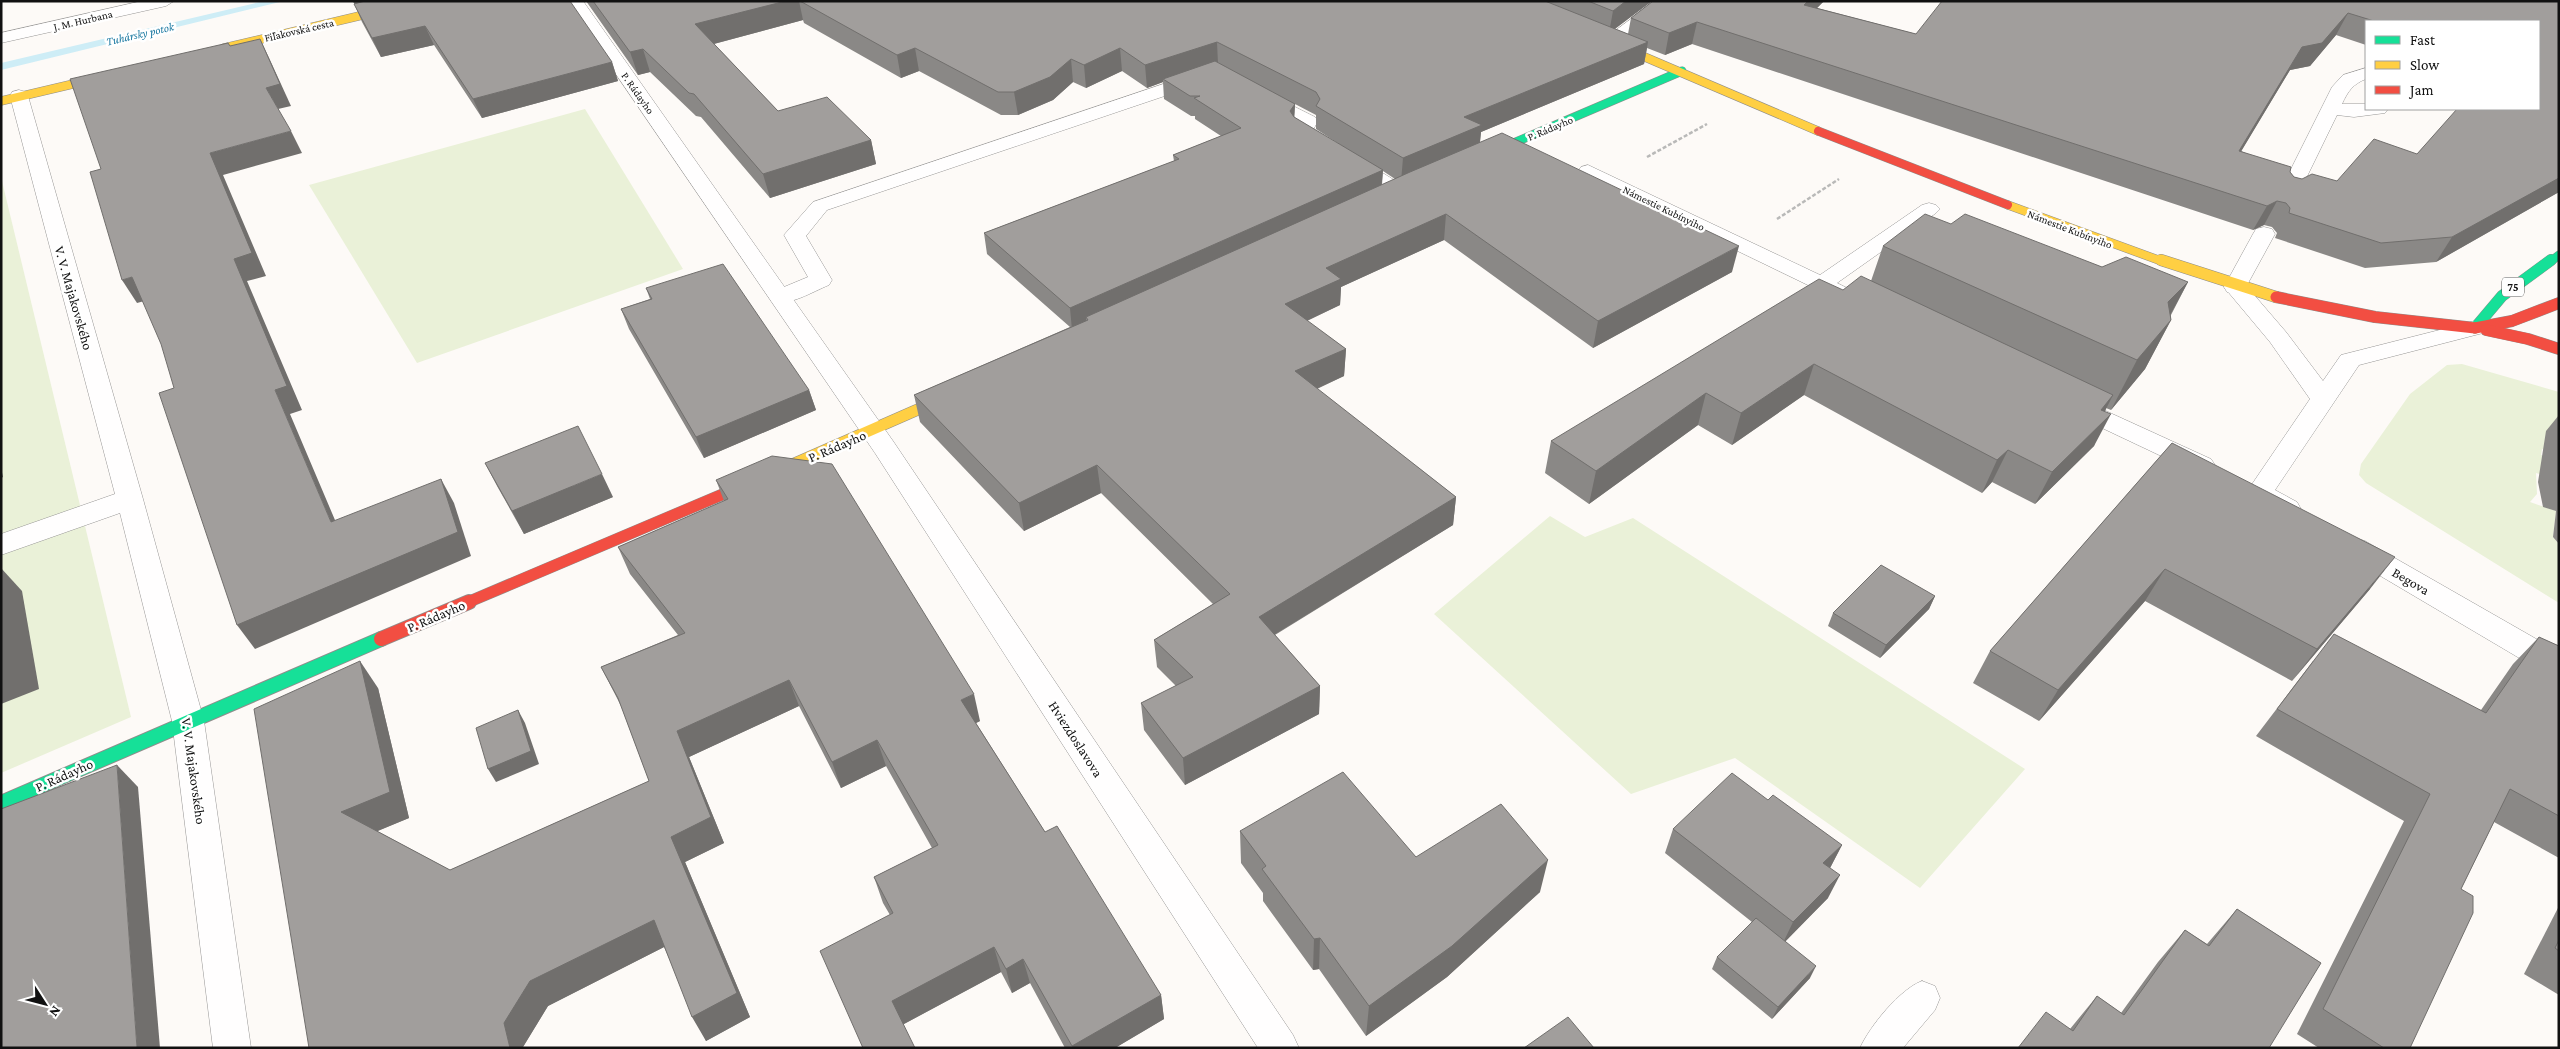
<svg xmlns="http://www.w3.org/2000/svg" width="2560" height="1049" font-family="'Crimson Pro',serif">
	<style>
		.green { fill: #eaf1d8 }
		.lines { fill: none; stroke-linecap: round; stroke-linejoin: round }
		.stream { fill: #ceedf6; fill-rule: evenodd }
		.lane-casing { stroke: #979695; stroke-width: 1 }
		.street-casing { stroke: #979695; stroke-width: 1 }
		.fast-far2-casing { stroke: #8e8d8b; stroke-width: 9 }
		.fast-far1-casing { stroke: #8e8d8b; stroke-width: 12 }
		.fast-casing { stroke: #8e8d8b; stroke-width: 16 }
		.slow-far1-casing { stroke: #8e8d8b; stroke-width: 9 }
		.slow-casing { stroke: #8e8d8b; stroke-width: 12 }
		.jam-far2-casing { stroke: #8e8d8b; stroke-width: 9 }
		.jam-far1-casing { stroke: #8e8d8b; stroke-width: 12 }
		.jam-casing { stroke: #8e8d8b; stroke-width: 16 }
		.path { stroke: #b9b9b8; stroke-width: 2.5; stroke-dasharray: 4 2; stroke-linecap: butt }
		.lane { fill: #fffefe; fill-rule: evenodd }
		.street { fill: #fffefe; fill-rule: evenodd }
		.fast-far2 { stroke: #16e098; stroke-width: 8 }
		.fast-far1 { stroke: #16e098; stroke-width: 11 }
		.fast { stroke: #16e098; stroke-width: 14 }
		.slow-far1 { stroke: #ffcf43; stroke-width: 8 }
		.slow { stroke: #ffcf43; stroke-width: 11 }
		.jam-far2 { stroke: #f24e42; stroke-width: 8 }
		.jam-far1 { stroke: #f24e42; stroke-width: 11 }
		.jam { stroke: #f24e42; stroke-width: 14 }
		.wall { fill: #8a8886; fill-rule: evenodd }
		.shaded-wall { fill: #716f6d }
		.building { fill: #a19e9c; stroke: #716f6d; fill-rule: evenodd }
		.labels { text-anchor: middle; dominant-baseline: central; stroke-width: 5; stroke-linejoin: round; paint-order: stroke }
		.far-street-label { font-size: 11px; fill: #111; stroke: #fff }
		.far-water-label { font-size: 12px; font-style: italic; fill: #1b79a1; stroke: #fff }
		.shield { fill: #fff; stroke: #585858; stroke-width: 1 }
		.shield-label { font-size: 12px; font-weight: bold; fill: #111 }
		.street-label { font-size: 14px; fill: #111; stroke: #fff }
	</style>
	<rect width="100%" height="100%" fill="#fdfaf7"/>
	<g class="green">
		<polygon points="585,109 683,269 417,363 309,185"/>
		<polygon points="1,177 131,717 1,773"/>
		<polygon points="2462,364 2559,392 2559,454 2542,449 2541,455 2559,461 2559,480 2536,473 2537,494 2530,502 2556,511 2553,537 2559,544 2559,603 2366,483 2359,475 2361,464 2410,394 2447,365"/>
		<polygon points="1550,516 1585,537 1633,518 2025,769 1920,888 1735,758 1631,794 1434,614"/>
	</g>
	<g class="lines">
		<polygon class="stream" points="264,1 284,1 1,70 1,63"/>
		<g class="lane-casing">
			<g id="lane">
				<path d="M 2366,68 L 2366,79 C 2353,84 2348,91 2342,104 L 2366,104 L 2366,109 L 2388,109 L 2385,113 L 2354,117 L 2337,115 L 2298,195 L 2295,199 L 2288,201 L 2281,199 L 2278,195 L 2332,87 L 2343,75 Z"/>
				<path d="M 1199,72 L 1206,74 L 1208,78 L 1206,82 L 827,210 L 806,236 L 832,280 L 829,285 C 812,292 790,306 772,302 L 769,297 L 772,292 L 808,277 L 784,235 L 813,202 Z"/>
				<polygon points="1263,91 1315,117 1318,121 1313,130 1407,188 1410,192 1407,196 1400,198 1393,196 1295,136 1292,132 1297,123 1256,101 1254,97 1256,93"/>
				<polygon points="2264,227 2272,229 2275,234 2246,287 2243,292 2235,294 2227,292 2224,287 2253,234 2256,229"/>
			</g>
		</g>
		<g class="street-casing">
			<g id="street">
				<polygon points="142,1 174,1 166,6 1,43 1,33"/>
				<polygon points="566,1 583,1 893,441 1293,1035 1299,1048 1258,1048 875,453"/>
				<polygon points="1655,1 1674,1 1616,47 1604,47 1601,43 1604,39"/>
				<polygon points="19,90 26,92 28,96 143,499 204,721 251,1048 213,1048 172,721 120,513 1,555 1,534 115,494 10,96 12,92"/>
				<polygon points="1588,165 1820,275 1922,205 1929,203 1936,205 1940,209 1936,213 1837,283 1857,293 1860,298 1857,303 1849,305 1581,175 1578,171 1581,167"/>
				<path d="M 2235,280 L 2243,282 L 2286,332 L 2323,381 L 2341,355 L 2475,321 L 2483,323 L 2487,328 L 2483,333 L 2359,365 L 2275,490 L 2297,502 L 2301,509 L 2297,516 C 2280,520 2255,508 2246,493 L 2310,399 L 2270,342 L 2224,287 L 2227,282 Z"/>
				<polygon points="2073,396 2211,459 2215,465 2211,471 2202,474 2193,471 2064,410 2060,404 2064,398"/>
				<polygon points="2355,538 2365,541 2559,652 2559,679 2548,675 2345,555 2341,548 2345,541"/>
				<path d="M 1922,981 L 1935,986 L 1940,998 L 1935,1010 L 1903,1048 L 1860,1048 C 1870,1026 1900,989 1922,981 Z"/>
			</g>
		</g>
		<g class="fast-far2-casing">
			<g id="fast-far2">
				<polyline points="1483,156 1682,71"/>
				<polyline points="2550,262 2559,255"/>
			</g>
		</g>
		<g class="fast-far1-casing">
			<polyline id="fast-far1" points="2475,328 2502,296 2551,260"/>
		</g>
		<g class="fast-casing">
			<polyline id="fast" points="1,803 381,639"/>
		</g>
		<g class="slow-far1-casing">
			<g id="slow-far1">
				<polyline points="1612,43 1818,131"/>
				<polyline points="224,48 422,1"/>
				<polyline points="1,101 107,76"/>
				<polyline points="2008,205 2164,262"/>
			</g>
		</g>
		<g class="slow-casing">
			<g id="slow">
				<polyline points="2161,260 2276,297"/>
				<polyline points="766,476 951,395"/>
			</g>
		</g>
		<g class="jam-far2-casing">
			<polyline id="jam-far2" points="1818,131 2008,205"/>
		</g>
		<g class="jam-far1-casing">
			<g id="jam-far1">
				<polyline points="2276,297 2375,317 2475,328"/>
				<polyline points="2475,328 2512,321 2559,303"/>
				<polyline points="2486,330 2528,339 2559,349"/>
				<polyline points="466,603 766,476"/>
			</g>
		</g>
		<g class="jam-casing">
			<polyline id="jam" points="381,639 469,602"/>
		</g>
		<g class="path">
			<polyline points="1647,157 1707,124"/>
			<polyline points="1777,219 1839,179"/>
		</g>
		<use href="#lane" class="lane"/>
		<use href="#street" class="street"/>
		<use href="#fast-far2" class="fast-far2"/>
		<use href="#fast-far1" class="fast-far1"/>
		<use href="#fast" class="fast"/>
		<use href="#slow-far1" class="slow-far1"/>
		<use href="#slow" class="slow"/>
		<use href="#jam-far2" class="jam-far2"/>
		<use href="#jam-far1" class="jam-far1"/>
		<use href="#jam" class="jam"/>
	</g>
	<g class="wall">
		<polygon points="353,1 612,62 618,81 482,118 434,45 381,57 362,22"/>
		<path d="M 586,1 L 1652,1 L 1615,29 L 1628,34 L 1631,18 L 1653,1 L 1824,1 L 1817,8 L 1916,34 L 2559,1 L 2559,192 L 2436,262 L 2365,268 L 2275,238 L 2277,233 L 2272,227 L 2264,225 L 2253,230 L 1692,44 L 1665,55 L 1647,48 L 1644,64 L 1481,132 L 1480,143 L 1732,272 L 1593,348 L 1444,240 L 1341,287 L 1340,305 L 1307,321 L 1346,349 L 1344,376 L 1317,389 L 1456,497 L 1453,525 L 1275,635 L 1320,686 L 1319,714 L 1185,785 L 1144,730 L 1141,703 L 1176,686 L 1157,667 L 1154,640 L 1213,604 L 1101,493 L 1024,531 L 920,422 L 914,395 L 1070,327 L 987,254 L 984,233 L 1174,161 L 1173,155 L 1221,136 L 1195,119 L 1195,116 L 1191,116 L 1164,99 L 1163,82 L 1147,88 L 1122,71 L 1086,88 L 1073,82 L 1053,100 L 1018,115 L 1001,115 L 919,71 L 901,78 L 804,23 L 803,20 L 714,44 L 778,111 L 871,140 L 876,164 L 770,198 L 701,117 L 696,116 L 650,72 L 638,75 ZM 2366,21 L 2539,21 L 2417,154 L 2337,181 L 2302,179 L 2294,177 L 2290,172 L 2241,151 L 2290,70 L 2310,66 L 2336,35 L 2366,45 ZM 1295,104 L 1316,115 L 1316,129 L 1353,153 L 1294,117 ZM 1383,171 L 1395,179 L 1382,185 Z"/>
		<polygon points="1951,224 2102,267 2188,282 2171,315 2171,320 2145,369 2111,410 2106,408 2094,446 2035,504 1992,482 1982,493 1804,395 1732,445 1698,425 1589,504 1545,473 1551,441 1843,290 1871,281 1883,246"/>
		<polygon points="646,288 809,390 816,410 704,458 629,329 621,309 650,299"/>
		<polygon points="2559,415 2559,544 2553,537 2556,511 2543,507 2538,482 2546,431"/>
		<polygon points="2172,443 2370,589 2292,681 2145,601 2039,721 1973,683 1990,651"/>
		<polygon points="485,463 613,497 524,534 497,486"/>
		<polygon points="716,480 980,721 976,723 1045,832 1161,995 1164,1019 1115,1048 1065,1048 1030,983 1012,993 1001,972 904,1024 863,1048 890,915 883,903 874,877 932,848 886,766 841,788 799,706 689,757 724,843 685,862 750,1017 706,1041 664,947 548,1006 523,1047 524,1048 309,1048 378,688 409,818 377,831 450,870 649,781 621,706 601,667 678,635 630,574 618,547 724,501"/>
		<polygon points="1935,596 1929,609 1880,658 1828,626 1833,613"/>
		<polygon points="2539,637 2559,646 2559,858 2494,822 2461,889 2410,1048 2319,1048 2297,1034 2404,821 2256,736 2313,661 2481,710 2513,664"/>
		<polygon points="1673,829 1842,845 1830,868 1828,898 1785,941 1810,978 1772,1019 1712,969 1717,957 1752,922 1665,853"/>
		<polygon points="1240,831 1416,857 1540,892 1447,977 1366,1036 1319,969 1313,970 1263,901 1263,893 1241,863"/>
		<polygon points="2559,906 2559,995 2524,974"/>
		<polygon points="2237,909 2321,963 2018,1048 2070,1029 2097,996 2121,1013 2158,962 2185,930 2207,944"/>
	</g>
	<g class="shaded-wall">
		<polygon points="353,1 390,1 357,9"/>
		<polygon points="786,1 799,1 803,20 702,47 695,24"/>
		<polygon points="1626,1 1652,1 1609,33 1613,11"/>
		<polygon points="1808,1 1824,1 1798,27 1804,5"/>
		<polygon points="2348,13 2336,35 2310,66 2290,70 2227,175 2239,151 2302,47"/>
		<polygon points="1697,22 1692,44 1665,55 1669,33"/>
		<polygon points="425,26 434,45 381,57 372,38"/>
		<polygon points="260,39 270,60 291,106 278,109 266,88"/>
		<polygon points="1217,42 1218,64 1163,79 1163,82 1147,88 1145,65"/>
		<polygon points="1648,42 1644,64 1481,132 1479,149 1401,182 1403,158 1464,117"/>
		<polygon points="915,48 919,71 901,78 897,55"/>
		<polygon points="1120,48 1122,71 1086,88 1084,65"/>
		<polygon points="643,49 650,72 638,75 630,52"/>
		<polygon points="1071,59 1073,82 1053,100 1018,115 1014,92"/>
		<polygon points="612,62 618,81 482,118 473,99"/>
		<polygon points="1295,104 1294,124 1290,111"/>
		<polygon points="291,131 302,153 223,175 266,276 247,281 302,410 290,414 346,546 331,522 275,390 234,259 210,153"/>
		<polygon points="871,140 876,164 770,198 763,174"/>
		<polygon points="1383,170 1381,191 1086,317 1086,323 1072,330 1070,308"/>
		<polygon points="2559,178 2559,192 2436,262 2452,237"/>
		<polygon points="2277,201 2264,225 2253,230 2267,206"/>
		<polygon points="1446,214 1444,240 1341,287 1340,305 1285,331 1285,304 1326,268"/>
		<polygon points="1739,246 1732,272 1593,348 1598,321"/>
		<polygon points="132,277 148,300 137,303 122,280"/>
		<polygon points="2188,282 2162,330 2168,302"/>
		<polygon points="2171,320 2145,369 2111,410 2137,360"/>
		<polygon points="1346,349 1344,376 1294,399 1295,371"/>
		<polygon points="1814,364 1804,395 1732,445 1741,413"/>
		<polygon points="809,390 816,410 704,458 696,437"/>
		<polygon points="1706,393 1698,425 1589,504 1596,471"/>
		<polygon points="2113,395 2097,427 2111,414 2094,446 2035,504 2052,472 2101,410"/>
		<polygon points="2008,450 1992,482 1982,493 1997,460"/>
		<polygon points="1097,465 1101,493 1024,531 1019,503"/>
		<polygon points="1,468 3,477 1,478"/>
		<polygon points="602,474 613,497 524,534 512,511"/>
		<polygon points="441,479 454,503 471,556 255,649 237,625"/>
		<polygon points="1456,497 1453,525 1259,644 1259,617"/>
		<polygon points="2395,557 2370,589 2292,681 2317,649"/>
		<polygon points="1,568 22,591 39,689 1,704"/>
		<polygon points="2165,569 2145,601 2039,721 2058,690"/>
		<polygon points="1935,596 1929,609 1880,658 1886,645"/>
		<polygon points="360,661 378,688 409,818 361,838 341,812"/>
		<polygon points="789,680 799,706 689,757 724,843 685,862 750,1017 706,1041 692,1017 671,837 677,731"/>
		<polygon points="1320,686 1319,714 1185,785 1183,758"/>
		<polygon points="974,694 980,721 968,727 961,700"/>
		<polygon points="518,710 525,723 539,764 496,782 488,769"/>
		<polygon points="877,740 886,766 841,788 832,762"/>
		<polygon points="117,765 138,787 160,1048 137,1048"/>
		<polygon points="1842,845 1830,868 1823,863"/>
		<polygon points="1548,860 1540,892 1447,977 1366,1036 1369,1006"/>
		<polygon points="1840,875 1828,898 1782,945 1793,922"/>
		<polygon points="654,920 668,945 548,1006 523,1047 524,1048 510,1048 504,1023 530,981"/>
		<polygon points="1320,938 1319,969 1313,970 1314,939"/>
		<polygon points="994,947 1001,972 902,1025 892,1001"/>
		<polygon points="1023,959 1030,983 1012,993 1006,969"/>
		<polygon points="1816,966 1810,978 1772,1019 1778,1007"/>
		<polygon points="1161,995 1164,1019 1115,1048 1073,1048 1072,1046"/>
	</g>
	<g class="building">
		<polygon points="365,1 570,1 612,62 473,99 425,26 372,38 354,4"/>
		<polygon points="593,1 786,1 695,24 778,111 827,97 871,140 763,174 694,94 689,93 643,49 630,52"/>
		<polygon points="800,1 1545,1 1648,42 1464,117 1482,125 1403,158 1316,106 1320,99 1316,92 1217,42 1145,65 1120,48 1084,65 1071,59 1050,77 1014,92 998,92 915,48 897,55"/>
		<polygon points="1588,1 1626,1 1613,11"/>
		<path d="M 1653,1 L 1808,1 L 1804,5 L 1916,34 L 1942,1 L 2559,1 L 2559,178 L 2452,237 L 2381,243 L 2289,213 L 2290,208 L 2286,203 L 2277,201 L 2267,206 L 1697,22 L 1669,33 L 1631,18 ZM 2348,13 L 2374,21 L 2539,21 L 2539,109 L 2457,109 L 2417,154 L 2374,139 L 2337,181 L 2312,174 L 2302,179 L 2294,177 L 2290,172 L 2291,167 L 2239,151 L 2302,47 L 2322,43 Z"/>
		<polygon points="260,39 280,84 266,88 291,131 210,153 252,253 234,259 287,386 275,390 331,522 441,479 458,532 237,625 159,393 174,388 161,344 132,277 122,280 90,172 101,169 70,79 228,43 230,46"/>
		<polygon points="1215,61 1295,104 1290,111 1294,117 1383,170 1070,308 984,233 1179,159 1173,155 1241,128 1194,98 1200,96 1190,96 1163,79"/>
		<polygon points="1502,133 1739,246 1598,321 1446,214 1326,268 1341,279 1285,304 1346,349 1295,371 1456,497 1259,617 1320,686 1183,758 1141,703 1193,677 1154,640 1230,594 1097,465 1019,503 914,395 1088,320 1086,317 1410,172"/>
		<polygon points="1925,214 1951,224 1965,214 2102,267 2126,257 2188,282 2168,302 2171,320 2137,360 1883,246"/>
		<polygon points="723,264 809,390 696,437 621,309 652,299 646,288"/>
		<polygon points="1861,276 2113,395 2101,410 2111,414 2052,472 2008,450 1997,460 1814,364 1741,413 1706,393 1596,471 1551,441 1819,279 1843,290"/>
		<polygon points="578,426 602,474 512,511 485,463"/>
		<polygon points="2172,443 2395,557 2317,649 2165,569 2058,690 1990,651"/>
		<polygon points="772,456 832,464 974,694 961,700 1045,832 1057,826 1161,995 1072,1046 1023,959 1006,969 994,947 892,1001 915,1048 863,1048 820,951 893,913 874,877 938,845 877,740 832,762 789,680 677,731 711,817 671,837 737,993 692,1017 654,920 530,981 504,1023 510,1048 309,1048 254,709 360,661 390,792 341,812 450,870 649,781 618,698 601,667 685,633 618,547 728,499 716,480"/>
		<polygon points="1881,565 1935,596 1886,645 1833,613"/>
		<polygon points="2334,634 2486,713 2539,637 2559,646 2559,816 2510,789 2461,889 2473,896 2473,913 2410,1048 2384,1048 2323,1009 2430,794 2277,709"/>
		<polygon points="518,710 531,751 488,769 476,728"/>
		<polygon points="117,765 137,1048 1,1048 1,809"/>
		<polygon points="1343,772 1416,857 1501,804 1548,860 1452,946 1369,1006 1320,938 1314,939 1262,869 1266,866 1240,831"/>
		<polygon points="1732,773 1768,800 1773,795 1842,845 1823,863 1840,875 1793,922 1673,829"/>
		<polygon points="2237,909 2321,963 2269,1048 2018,1048 2046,1012 2073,1031 2097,996 2124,1015 2185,930 2209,946"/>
		<polygon points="1756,918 1816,966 1778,1007 1717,957"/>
		<polygon points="2559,940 2559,951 2555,948"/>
		<polygon points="1568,1017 1594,1048 1524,1048"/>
	</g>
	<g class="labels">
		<g class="far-street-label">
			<text transform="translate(83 20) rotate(-13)">J. M. Hurbana</text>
			<text transform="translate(299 30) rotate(-13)">Fiľakovská cesta</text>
			<text transform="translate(638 93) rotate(55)">P. Rádayho</text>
			<text transform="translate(1550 128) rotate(-23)">P. Rádayho</text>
			<text transform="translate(1664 208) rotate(26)">Námestie Kubínyiho</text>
			<text transform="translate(2070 229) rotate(21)">Námestie Kubínyiho</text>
		</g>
		<g class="far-water-label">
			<text transform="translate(140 34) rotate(-13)">Tuhársky potok</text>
		</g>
		<rect class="shield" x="2502" y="277.5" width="22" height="19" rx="4"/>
		<g class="shield-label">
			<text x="2513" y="287">75</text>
		</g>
		<g class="street-label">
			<text transform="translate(74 298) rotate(74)">V. V. Majakovského</text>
			<text transform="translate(837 446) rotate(-23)">P. Rádayho</text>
			<text transform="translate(2411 581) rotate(30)">Begova</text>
			<text transform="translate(436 616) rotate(-23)">P. Rádayho</text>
			<text transform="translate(1076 739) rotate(57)">Hviezdoslavova</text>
			<text transform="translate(194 771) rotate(82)">V. V. Majakovského</text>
			<text transform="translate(64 775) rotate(-24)">P. Rádayho</text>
		</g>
	</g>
	<rect width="2560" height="1049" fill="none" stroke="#111111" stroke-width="5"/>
	<rect x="2365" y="20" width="175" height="90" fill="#ffffff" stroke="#a0a0a0"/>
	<rect x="2375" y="36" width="25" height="8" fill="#16e098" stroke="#a0a0a0"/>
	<text x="2410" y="45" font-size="15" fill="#111111">Fast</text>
	<rect x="2375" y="61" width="25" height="8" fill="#ffcf43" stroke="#a0a0a0"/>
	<text x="2410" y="70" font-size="15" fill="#111111">Slow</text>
	<rect x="2375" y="86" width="25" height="8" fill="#f24e42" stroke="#a0a0a0"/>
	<text x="2410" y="95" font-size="15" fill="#111111">Jam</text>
	<g transform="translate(45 1004) rotate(126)" stroke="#ffffff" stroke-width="4" paint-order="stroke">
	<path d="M0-4L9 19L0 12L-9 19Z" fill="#111111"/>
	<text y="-8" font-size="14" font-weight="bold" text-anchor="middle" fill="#111111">N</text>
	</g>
</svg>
